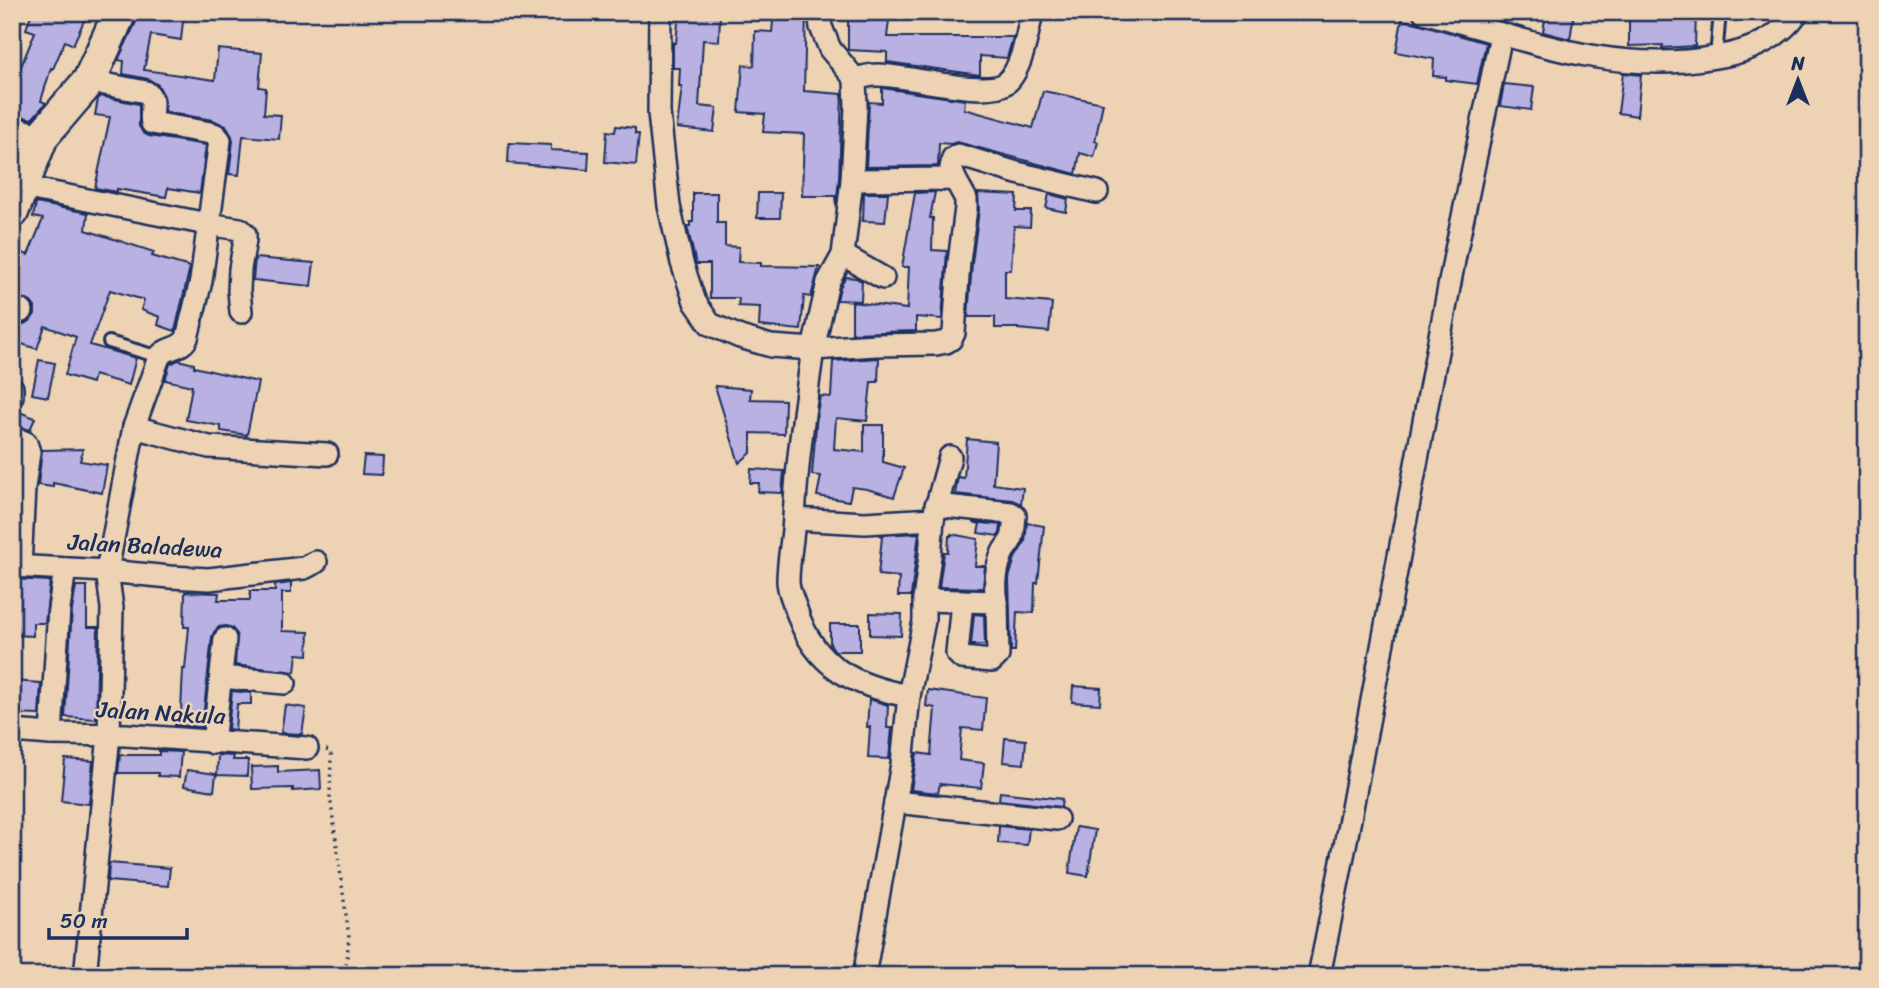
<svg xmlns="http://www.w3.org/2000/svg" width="1879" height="988" font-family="Sriracha,sans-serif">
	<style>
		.building { fill: #b9b1e2; stroke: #1b2f5e; stroke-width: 2 }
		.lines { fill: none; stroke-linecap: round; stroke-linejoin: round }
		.lane-casing { stroke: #1b2f5e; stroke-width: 16 }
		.street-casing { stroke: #1b2f5e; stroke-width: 26 }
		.secondary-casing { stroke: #1b2f5e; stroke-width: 37 }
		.path { stroke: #1b2f5e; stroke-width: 3.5; stroke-dasharray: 2 5; stroke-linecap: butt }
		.lane { stroke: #edd3b4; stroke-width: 10 }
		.street { stroke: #edd3b4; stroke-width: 21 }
		.secondary { stroke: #edd3b4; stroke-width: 32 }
		.labels { text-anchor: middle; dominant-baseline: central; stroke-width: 5; stroke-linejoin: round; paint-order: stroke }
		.street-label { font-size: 23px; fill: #1b2f5e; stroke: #edd3b4 }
	</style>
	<rect width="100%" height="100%" fill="#edd3b4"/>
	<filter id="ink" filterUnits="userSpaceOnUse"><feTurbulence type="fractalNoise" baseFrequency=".0143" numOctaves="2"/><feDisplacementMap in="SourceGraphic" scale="14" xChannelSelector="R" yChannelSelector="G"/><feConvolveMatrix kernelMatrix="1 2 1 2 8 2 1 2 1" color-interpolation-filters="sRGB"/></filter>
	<g filter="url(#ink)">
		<g class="building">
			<polygon points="32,12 88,12 73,45 65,41 53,69 51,68 41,101 46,103 32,119 12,114 12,67 20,69 35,32 26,29"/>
			<polygon points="138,12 184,12 181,40 151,35 144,70 215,80 218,49 262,53 259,87 266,88 264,114 281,115 279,139 243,136 239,175 229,174 233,141 232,136 226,126 213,120 165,112 164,96 158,85 148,79 123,74 124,61 118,60 137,20"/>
			<polygon points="679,12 720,15 719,41 703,40 699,106 717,108 714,132 677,128 682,86 679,86 680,68 673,68 673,43 676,43"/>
			<polygon points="774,12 806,12 804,91 842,94 839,179 836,205 835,196 802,196 804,134 763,132 765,114 739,112 743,65 754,66 755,31 772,32"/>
			<polygon points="848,12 890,12 887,37 1013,37 1007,58 980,56 980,75 887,62 887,52 848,50"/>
			<polygon points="1546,12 1574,14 1570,39 1543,32"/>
			<polygon points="1629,12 1696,12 1695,46 1662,48 1663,45 1629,46"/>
			<polygon points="1402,20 1417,23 1486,43 1477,84 1446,80 1446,77 1433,76 1434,59 1396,52"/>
			<polygon points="1623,73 1641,75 1637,116 1618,113"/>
			<polygon points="1504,84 1534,87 1531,110 1500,106"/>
			<polygon points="882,88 965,100 964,109 1033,128 1043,91 1103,103 1095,141 1098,142 1094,157 1080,153 1076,174 957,142 951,144 939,143 938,166 866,167 869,102 882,103"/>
			<polygon points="100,96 139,104 139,126 143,133 149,136 206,145 200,193 168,188 166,197 117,189 117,192 95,188 110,117 95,115 98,99"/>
			<polygon points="616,126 635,128 635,134 639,134 636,165 605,162 607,131 615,132"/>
			<polygon points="509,143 551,145 551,150 589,152 588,170 508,163"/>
			<polygon points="935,192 930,218 933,218 932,250 947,251 942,319 916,317 916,331 852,333 852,302 907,309 909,267 902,267 915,193"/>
			<polygon points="693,193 717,193 717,223 725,223 725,246 739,247 738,262 761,263 761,266 819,267 811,297 804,296 801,330 759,326 760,307 738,306 739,298 710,298 710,264 696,264 687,226 690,226 690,222 693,222"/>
			<polygon points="758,193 781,193 780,218 757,218"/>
			<polygon points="864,193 888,193 885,222 863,221"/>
			<polygon points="978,193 1017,195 1016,211 1031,211 1030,227 1014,226 1011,270 1005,270 1005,299 1052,303 1049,332 1018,329 1018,328 995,328 995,317 968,317 972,263 979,210"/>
			<polygon points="1049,194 1068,199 1066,212 1046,208"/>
			<polygon points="36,203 88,213 86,230 154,252 152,256 190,267 175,331 158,325 160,317 141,310 144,300 110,290 90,345 136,358 129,385 94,375 92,383 65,375 76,337 45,326 37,349 13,341 19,324 24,324 30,321 35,314 35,307 31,302 12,295 12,267 18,251 28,255 43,219 33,217"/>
			<polygon points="255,258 314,263 311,286 253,280"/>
			<polygon points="846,277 856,278 862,281 861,301 837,300 840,287"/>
			<polygon points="879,358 878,382 871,382 867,421 836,418 834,449 864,452 864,425 883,425 883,462 904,468 894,497 867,489 852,487 849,501 817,496 821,476 812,475 817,413 820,396 831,397 833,361"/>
			<polygon points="39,360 55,363 48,397 32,394"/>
			<polygon points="178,360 194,364 194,367 258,382 247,435 221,431 221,426 186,420 192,386 165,380 170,364"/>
			<polygon points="715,386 751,389 750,399 785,400 784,434 751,433 751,453 739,463"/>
			<polygon points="17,411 35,418 30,430 12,424"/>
			<polygon points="967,439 996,442 993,484 1023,488 1021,504 1012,500 955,494 958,477 964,478"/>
			<polygon points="83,449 80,461 107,465 102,493 53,483 53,487 38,485 42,450"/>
			<polygon points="364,456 383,457 382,475 362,474"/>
			<polygon points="751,469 784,471 782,493 758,492 759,483 750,483"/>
			<polygon points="973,522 1001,525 1000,533 998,536 978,533 980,524"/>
			<polygon points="1027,523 1044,526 1038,583 1035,583 1034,613 1017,612 1015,651 1011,651 1009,578 1015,558 1025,542"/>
			<polygon points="919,533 911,596 898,596 899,577 878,575 882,537 880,535"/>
			<polygon points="951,534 978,539 975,566 985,566 983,588 939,587 944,552 948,552 949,536 951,536"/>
			<polygon points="12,579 50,581 45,623 33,623 33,636 12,635"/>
			<polygon points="291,583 291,593 282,593 282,631 309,632 308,655 297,654 295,672 235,665 237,634 232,628 226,626 219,627 214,632 212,637 202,727 175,725 176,711 181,711 183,669 185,669 189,627 184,627 185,592 219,593 218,600 250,600 250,591 275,591 275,585"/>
			<polygon points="76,586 87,586 87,627 98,627 96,719 65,717 72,610"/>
			<polygon points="870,613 902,614 901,636 870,635"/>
			<polygon points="974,614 984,615 985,645 971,645"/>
			<polygon points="830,624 860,624 860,651 835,651 830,644"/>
			<polygon points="12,681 41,683 39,715 12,714"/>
			<polygon points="1073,686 1101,688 1100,704 1072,702"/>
			<polygon points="928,690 986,698 983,730 962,728 959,760 984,763 981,788 940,784 938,793 911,790 917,753 931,755 935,708 926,706"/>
			<polygon points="232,691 251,693 251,704 237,704 235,730 228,729"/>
			<polygon points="869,699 888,705 887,728 892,728 889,759 868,758 870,727 867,727"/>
			<polygon points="285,705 306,708 302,734 281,733"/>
			<polygon points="1005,738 1026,740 1024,764 1003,762"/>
			<polygon points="159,751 181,752 179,777 158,776 158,773 118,773 120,755 159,755"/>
			<polygon points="218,755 234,756 233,760 248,760 247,776 217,775"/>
			<polygon points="65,759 93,761 89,804 61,801"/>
			<polygon points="278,766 278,772 320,770 321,789 293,791 293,788 252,789 251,767"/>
			<polygon points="187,770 216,774 214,791 184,786"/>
			<polygon points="1000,792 1062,799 1061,807 999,800"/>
			<polygon points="999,826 1029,829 1027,845 998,843"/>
			<polygon points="1076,827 1095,830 1088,876 1069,873"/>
			<polygon points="109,863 170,868 168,886 108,881"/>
		</g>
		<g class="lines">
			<g class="lane-casing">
				<g id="lane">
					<polyline points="1716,57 1720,12"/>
					<polyline points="109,342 159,357"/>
				</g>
			</g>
			<g class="street-casing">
				<g id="street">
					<path d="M 660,12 L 659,113 L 669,206 L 682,263 L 695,302 L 710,324 L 740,337 L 771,346 L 813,349 C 805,405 797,461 794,518 C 793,539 788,560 788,581 C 788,591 794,602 797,612 C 815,667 855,686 909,696 L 902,764 L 864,976"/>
					<polyline points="819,12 821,27 830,49 855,79 856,107 852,180 843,255 828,282 813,349 876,345 936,344 946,342 951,339 954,333 959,262 966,208 966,199 955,179 852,180"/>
					<path d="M 1424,12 C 1523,38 1611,76 1716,57 C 1748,52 1779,39 1798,12"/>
					<path d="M 855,79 C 862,77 869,75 876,75 C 903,74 985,98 1006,83 C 1022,70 1028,31 1032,12"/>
					<polyline points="12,127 42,136"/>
					<polyline points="955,179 951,168 953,158 958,155 1017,173 1097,192"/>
					<polyline points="23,187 207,224 240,229 245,234 245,240 240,269 239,291 241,312"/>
					<polyline points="843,255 883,278"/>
					<polyline points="12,308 22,311"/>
					<polyline points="12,388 12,396"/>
					<polyline points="134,427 209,447 327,454"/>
					<polyline points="12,437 26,443 29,452 24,488 20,567"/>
					<polyline points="794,519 865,523 933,519 950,457"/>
					<polyline points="12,566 107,571 170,577 209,579 304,568 316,562"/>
					<path d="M 924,600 L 997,602 C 994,586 996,567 1003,552 C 1005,548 1010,543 1012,538 C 1014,532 1014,523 1015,516 L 1011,513 L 936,505"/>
					<polyline points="962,601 957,653 962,658 992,661 998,655 997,602"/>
					<polyline points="221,677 285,683"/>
					<polyline points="909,696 924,621 924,600 930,556 933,519"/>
					<polyline points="12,731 51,734 126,735 307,748"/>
					<polyline points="51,734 59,609 65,569"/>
					<polyline points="213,743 225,639"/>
					<polyline points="895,802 1057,819"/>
					<path d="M 85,976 L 109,735 L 112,608 L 107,571 L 134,427 L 159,357 C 167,346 181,350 187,338 L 201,281 L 220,140 L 216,135 L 211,133 L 152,123 C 149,112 157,99 146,92 L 89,81"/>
					<polyline points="1319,976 1344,851 1455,255 1501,35"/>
				</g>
			</g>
			<g class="secondary-casing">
				<polyline id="secondary" points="12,212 42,136 89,81 120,12"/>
			</g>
			<polyline class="path" points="326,750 330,751 331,753 330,796 349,937 345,976"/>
			<use href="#lane" class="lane"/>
			<use href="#street" class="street"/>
			<use href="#secondary" class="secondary"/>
		</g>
	</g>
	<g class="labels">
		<g class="street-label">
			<text transform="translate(145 546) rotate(3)">Jalan Baladewa</text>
			<text transform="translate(161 713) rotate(3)">Jalan Nakula</text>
		</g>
	</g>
	<rect width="1879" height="988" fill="none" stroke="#edd3b4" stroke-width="42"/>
	<rect x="21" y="21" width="1837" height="946" fill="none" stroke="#1b2f5e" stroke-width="2.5" filter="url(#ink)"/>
	<g transform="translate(1798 80)" stroke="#edd3b4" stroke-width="5" paint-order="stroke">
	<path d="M0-5L12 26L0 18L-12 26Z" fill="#1b2f5e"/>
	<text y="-10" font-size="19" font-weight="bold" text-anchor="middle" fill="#1b2f5e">N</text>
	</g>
	<path d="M49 928v10h138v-10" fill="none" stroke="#1b2f5e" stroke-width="3.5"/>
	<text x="60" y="928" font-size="21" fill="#1b2f5e" stroke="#edd3b4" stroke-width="5" paint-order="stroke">50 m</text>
</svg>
